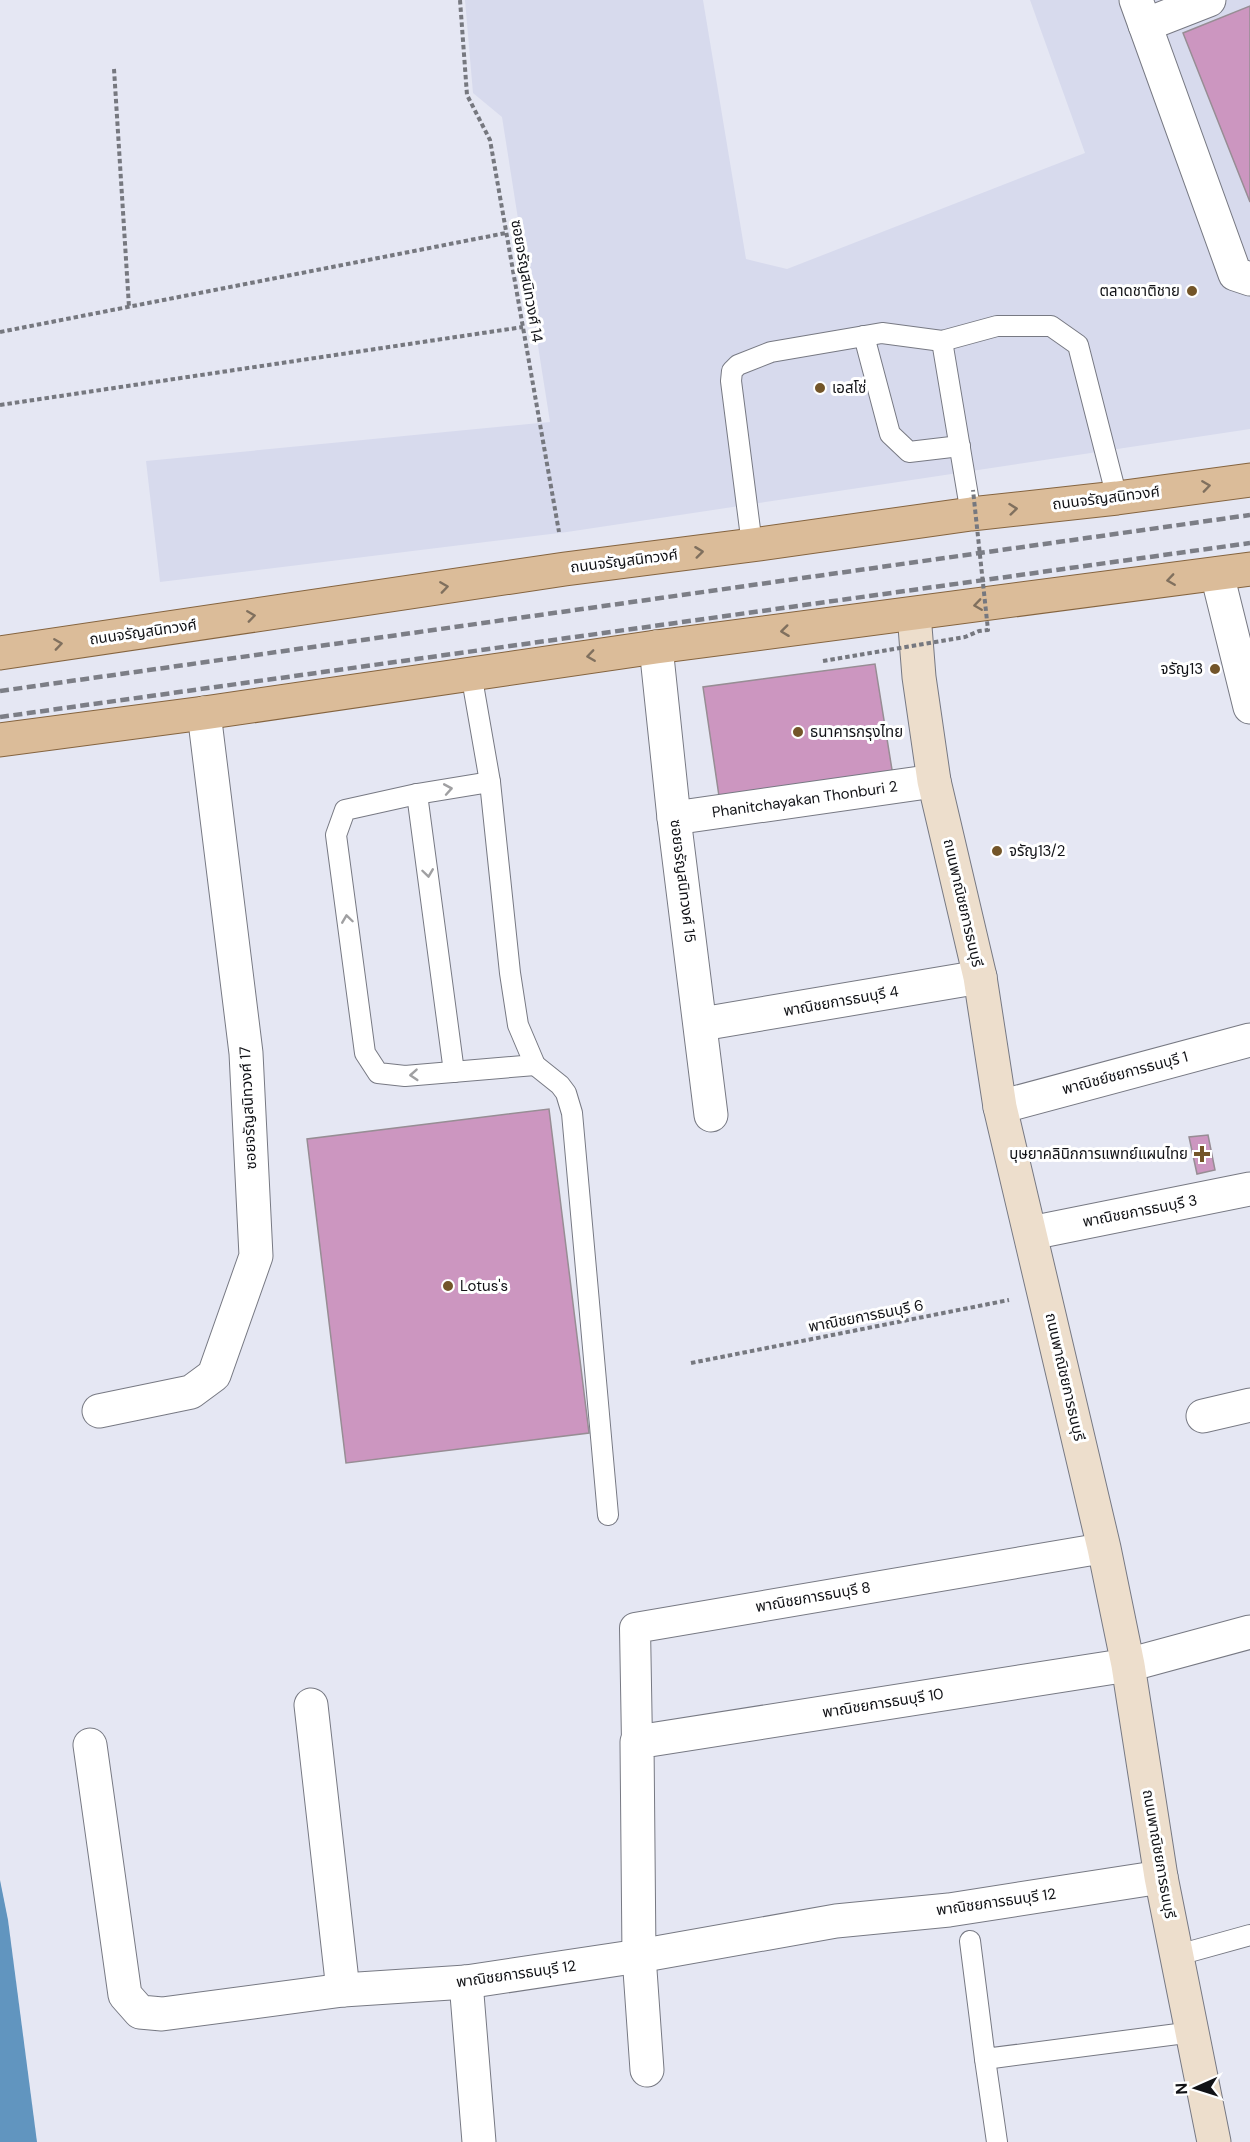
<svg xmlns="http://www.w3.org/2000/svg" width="1250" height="2142" font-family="'DM Sans','Noto Sans Thai',sans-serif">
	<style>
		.built { fill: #d7daed }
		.water { fill: #6195bf }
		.building { fill: #cc96c0; stroke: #978d94; stroke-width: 1.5 }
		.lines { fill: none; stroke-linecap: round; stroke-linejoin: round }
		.service-casing { stroke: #777983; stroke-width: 22 }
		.pedestrian-casing { stroke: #777983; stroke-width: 32 }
		.minor-casing { stroke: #777983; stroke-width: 35 }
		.secondary-casing { stroke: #777983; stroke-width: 35 }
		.primary-casing { stroke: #85643f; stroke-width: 35 }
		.path { stroke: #76787f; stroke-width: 4; stroke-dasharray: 4.5 3; stroke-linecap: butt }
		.service { stroke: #fff; stroke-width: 20 }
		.pedestrian { stroke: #fff; stroke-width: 30 }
		.minor { stroke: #fff; stroke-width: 33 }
		.secondary { stroke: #eddecc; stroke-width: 33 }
		.primary { stroke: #dbbc99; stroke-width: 33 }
		.rail { stroke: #7c7e86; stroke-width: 4.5; stroke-dasharray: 9 4.5; stroke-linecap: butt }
		.path-bridge { stroke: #76787f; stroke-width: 4; stroke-dasharray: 4.5 3; stroke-linecap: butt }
		.oneway { stroke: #80705e }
		.oneway2 { stroke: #a0a0a2 }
		.poi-dot { fill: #735529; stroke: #fff; stroke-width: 2 }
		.labels { text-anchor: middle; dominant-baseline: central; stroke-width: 6; stroke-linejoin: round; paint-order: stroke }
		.street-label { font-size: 15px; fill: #111216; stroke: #fff }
		.poi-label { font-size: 15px; fill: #111216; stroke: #fff; text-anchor: start }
	</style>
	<rect width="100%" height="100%" fill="#e5e7f3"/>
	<polygon class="built" points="465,0 703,0 746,259 787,269 1085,153 1030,0 1250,0 1250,429 567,532 160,582 146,461 550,422 502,117 473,93"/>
	<polygon class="water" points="0,1880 8,1920 37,2142 0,2142"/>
	<g class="building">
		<polygon points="1250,6 1250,202 1183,33"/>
		<polygon points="875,664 893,776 720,803 703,687"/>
		<polygon points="549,1109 589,1433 346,1463 307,1139"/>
		<polygon points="1208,1135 1215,1170 1197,1174 1189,1137"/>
	</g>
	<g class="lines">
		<g class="service-casing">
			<g id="service">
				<polyline points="864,336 890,434 909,452 960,446"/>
				<polyline points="942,341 971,514"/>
				<polyline points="752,545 731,381 732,371 738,365 771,352 882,333 942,341 997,326 1051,326 1078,345 1117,498"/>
				<polyline points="471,673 490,782 510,973 518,1025 535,1065 560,1085 566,1093 572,1113 608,1515"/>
				<polyline points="490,782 417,794 345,810 336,835 365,1053 378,1073 405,1076 535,1065"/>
				<polyline points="417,794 454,1072"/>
				<polyline points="970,1941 985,2059 1193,2032"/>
				<polyline points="1178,1955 1250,1935"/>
				<polyline points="985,2059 997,2142"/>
			</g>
		</g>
		<g class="pedestrian-casing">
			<polyline id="pedestrian" points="637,1742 635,1628 1104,1548"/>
		</g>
		<g class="minor-casing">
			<g id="minor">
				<polyline points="1136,0 1235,274 1250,279"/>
				<polyline points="1145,25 1209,0"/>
				<polyline points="1217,574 1250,707"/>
				<polyline points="656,647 674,818 711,1115"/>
				<path id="s1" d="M 674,818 L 934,781"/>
				<polyline points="702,1024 980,977"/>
				<polyline points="1000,1107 1250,1040"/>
				<polyline points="1031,1233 1250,1189"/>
				<polyline points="99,1411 191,1392 214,1375 256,1256 246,1053 204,713"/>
				<polyline points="1203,1416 1250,1405"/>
				<polyline points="311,1705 343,1990"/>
				<polyline points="90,1745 125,1995 140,2012 162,2014 343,1990 466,1982 639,1956 836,1921 949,1910 1161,1877"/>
				<polyline points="466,1982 479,2142"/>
				<polyline points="647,2070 639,1956 637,1742 1128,1665 1250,1632"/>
			</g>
		</g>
		<g class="secondary-casing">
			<polyline id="secondary" points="914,614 919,677 934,781 980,977 1000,1107 1104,1548 1128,1665 1161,1877 1214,2142"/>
		</g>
		<g class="primary-casing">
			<g id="primary">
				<polyline points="0,653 565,569 752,545 971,514 1117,498 1250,480"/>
				<polyline points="0,740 204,713 656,647 1250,569"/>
			</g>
		</g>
		<g class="path">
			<polyline points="460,0 467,95 490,140 559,532"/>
			<polyline points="114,69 129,307"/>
			<polyline points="0,332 506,233"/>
			<polyline points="0,405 523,327"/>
			<polyline points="691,1363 1009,1300"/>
		</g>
		<use href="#service" class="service"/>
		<use href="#pedestrian" class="pedestrian"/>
		<use href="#minor" class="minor"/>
		<use href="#secondary" class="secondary"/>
		<use href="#primary" class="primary"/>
		<g class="rail">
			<polyline points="0,691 1250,515"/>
			<polyline points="0,717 1250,543"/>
		</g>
		<polyline class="path-bridge" points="823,661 965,637 979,631 988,630 973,490"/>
	</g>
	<defs><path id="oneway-chevron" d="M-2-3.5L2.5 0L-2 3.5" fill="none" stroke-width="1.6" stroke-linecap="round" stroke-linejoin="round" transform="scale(1.5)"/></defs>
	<g class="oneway">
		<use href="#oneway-chevron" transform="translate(1206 486) rotate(-8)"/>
		<use href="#oneway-chevron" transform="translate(1013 509) rotate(-6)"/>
		<use href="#oneway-chevron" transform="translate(699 552) rotate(-7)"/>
		<use href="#oneway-chevron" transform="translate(1171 580) rotate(172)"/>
		<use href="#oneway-chevron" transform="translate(444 587) rotate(-8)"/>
		<use href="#oneway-chevron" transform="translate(978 605) rotate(172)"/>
		<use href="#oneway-chevron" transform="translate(251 616) rotate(-8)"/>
		<use href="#oneway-chevron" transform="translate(785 631) rotate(173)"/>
		<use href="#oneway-chevron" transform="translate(58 644) rotate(-8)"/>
		<use href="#oneway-chevron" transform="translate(591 656) rotate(172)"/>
	</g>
	<g class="oneway2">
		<use href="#oneway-chevron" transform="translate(448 789) rotate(-10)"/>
		<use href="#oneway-chevron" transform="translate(428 873) rotate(82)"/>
		<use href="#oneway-chevron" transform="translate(347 919) rotate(-98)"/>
		<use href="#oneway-chevron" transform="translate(414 1075) rotate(176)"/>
	</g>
	<g class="poi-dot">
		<circle cx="1192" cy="291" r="6"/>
		<circle cx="820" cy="388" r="6"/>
		<circle cx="1215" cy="669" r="6"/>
		<circle cx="798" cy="732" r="6"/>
		<circle cx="997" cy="851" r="6"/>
		<path d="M1199 1145h6v6h6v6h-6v6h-6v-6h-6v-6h6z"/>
		<circle cx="448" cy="1286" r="6"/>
	</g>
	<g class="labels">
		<g class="street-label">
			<text transform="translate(527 281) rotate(80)">ซอยจรัญสนิทวงศ์ 14</text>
			<text transform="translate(1106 498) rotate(-7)">ถนนจรัญสนิทวงศ์</text>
			<text transform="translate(624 561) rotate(-7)">ถนนจรัญสนิทวงศ์</text>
			<text transform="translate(143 632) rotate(-8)">ถนนจรัญสนิทวงศ์</text>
			<text stroke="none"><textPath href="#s1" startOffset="132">Phanitchayakan Thonburi 2</textPath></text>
			<text transform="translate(683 881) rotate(83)">ซอยจรัญสนิทวงศ์ 15</text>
			<text transform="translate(963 903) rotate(77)">ถนนพาณิชยการธนบุรี</text>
			<text transform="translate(841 1001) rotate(-10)">พาณิชยการธนบุรี 4</text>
			<text transform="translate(1125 1073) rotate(-15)">พาณิชย์ชยการธนบุรี 1</text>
			<text transform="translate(248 1108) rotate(-93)">ซอยจรัญสนิทวงศ์ 17</text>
			<text transform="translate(1140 1211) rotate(-11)">พาณิชยการธนบุรี 3</text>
			<text transform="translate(866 1316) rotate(-11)">พาณิชยการธนบุรี 6</text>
			<text transform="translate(1065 1377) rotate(77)">ถนนพาณิชยการธนบุรี</text>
			<text transform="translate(813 1597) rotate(-10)">พาณิชยการธนบุรี 8</text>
			<text transform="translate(883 1703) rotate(-9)">พาณิชยการธนบุรี 10</text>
			<text transform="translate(1159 1854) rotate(80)">ถนนพาณิชยการธนบุรี</text>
			<text transform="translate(996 1902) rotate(-8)">พาณิชยการธนบุรี 12</text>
			<text transform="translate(516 1974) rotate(-8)">พาณิชยการธนบุรี 12</text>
		</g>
		<g class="poi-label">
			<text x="1180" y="291" text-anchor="end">ตลาดชาติชาย</text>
			<text x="832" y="388">เอสโซ่</text>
			<text x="1203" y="669" text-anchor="end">จรัญ13</text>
			<text x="810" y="732">ธนาคารกรุงไทย</text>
			<text x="1009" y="851">จรัญ13/2</text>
			<text x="1188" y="1154" text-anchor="end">บุษยาคลินิกการแพทย์แผนไทย</text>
			<text x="460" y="1286">Lotus's</text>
		</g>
	</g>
	<g transform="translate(1196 2088) rotate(267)" stroke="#ffffff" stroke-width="4.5" paint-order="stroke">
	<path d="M0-4.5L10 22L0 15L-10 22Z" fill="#111216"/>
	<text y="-9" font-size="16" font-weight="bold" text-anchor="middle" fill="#111216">N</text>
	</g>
</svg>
